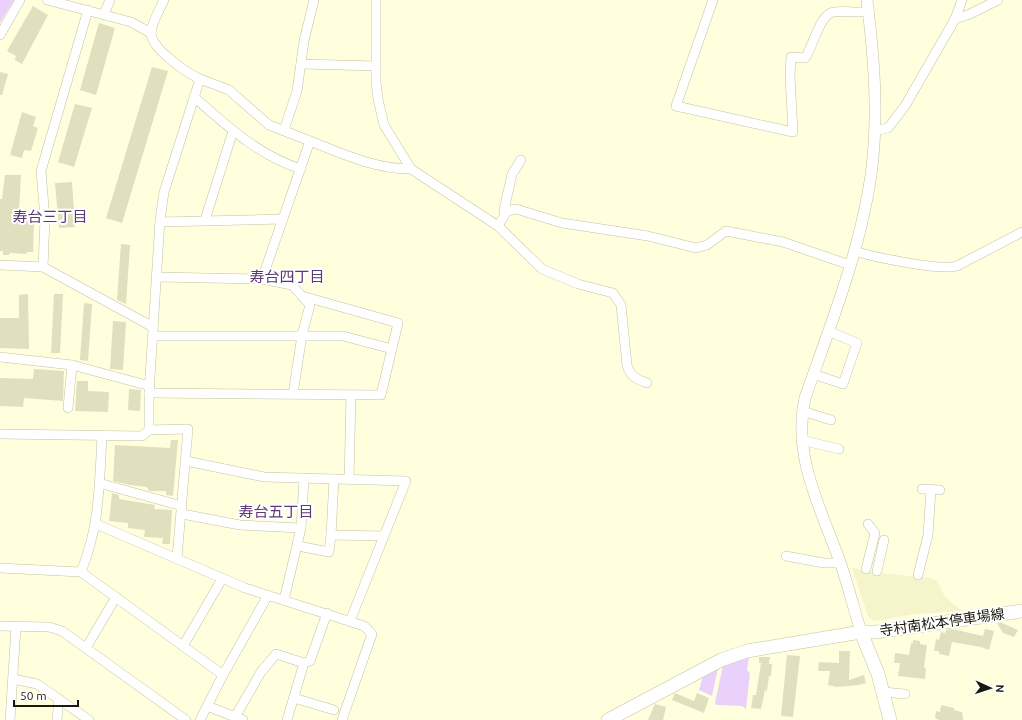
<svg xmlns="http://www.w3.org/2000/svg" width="1022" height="720" font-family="Ubuntu,'Noto Sans JP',sans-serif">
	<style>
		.built { fill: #f5f4cb }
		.green { fill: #ead1fc }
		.building { fill: #e0e0bf }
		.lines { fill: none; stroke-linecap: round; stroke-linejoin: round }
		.minor-casing { stroke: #c3c2a3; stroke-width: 10 }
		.tertiary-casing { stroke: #c3c2a3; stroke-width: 12 }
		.secondary-casing { stroke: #c3c2a3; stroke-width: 14 }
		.minor { stroke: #fff; stroke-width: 9 }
		.tertiary { stroke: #fff; stroke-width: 11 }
		.secondary { stroke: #fff; stroke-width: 13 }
		.labels { text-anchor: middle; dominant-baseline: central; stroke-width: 4; stroke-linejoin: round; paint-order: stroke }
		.street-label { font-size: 14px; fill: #1a190e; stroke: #fff }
		.neighbourhood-label { font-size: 15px; fill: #5e3a74; stroke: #fff }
	</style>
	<rect width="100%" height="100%" fill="#fffedd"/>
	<polygon class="built" points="852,568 878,573 931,578 937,581 945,597 962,611 915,614 874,621 868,616"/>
	<g class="green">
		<polygon points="0,0 14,0 0,23"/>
		<polygon points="749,657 747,670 750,673 746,709 742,706 717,705 715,703 723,665"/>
		<polygon points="718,668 712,696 699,690 703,676"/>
	</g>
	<g class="building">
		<polygon points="33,6 48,15 22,64 15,60 16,56 7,51"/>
		<polygon points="99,23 115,28 96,95 80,90"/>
		<polygon points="152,67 168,71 122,223 106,218"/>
		<polygon points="0,72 8,74 2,95 0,95"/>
		<polygon points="75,104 92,108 74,167 58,162"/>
		<polygon points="22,112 36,117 33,126 38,128 31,151 24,150 22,158 10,155"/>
		<polygon points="5,175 21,175 19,212 27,212 27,221 34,221 33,252 27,252 27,254 10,253 9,255 3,255 3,251 0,251 0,199 2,199"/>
		<polygon points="72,182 75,227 59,228 55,183"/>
		<polygon points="121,244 130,245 126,304 117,300"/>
		<polygon points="28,294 29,349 0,348 0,318 19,318 19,295"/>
		<polygon points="54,294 63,294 60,353 51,353"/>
		<polygon points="84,303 92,304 88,361 80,360"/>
		<polygon points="113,321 126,322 123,370 110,369"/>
		<polygon points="34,369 64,371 63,401 24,398 23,407 0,406 0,378 33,379"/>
		<polygon points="77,381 88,381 88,391 109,392 108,412 75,411"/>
		<polygon points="129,389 141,390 140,411 128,410"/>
		<polygon points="171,440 178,440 173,496 166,495 166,491 149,491 147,487 130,485 113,481 115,445 170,448"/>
		<polygon points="112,493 119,495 119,499 155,505 154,509 172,510 170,544 162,544 163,538 144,537 145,530 128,528 128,523 109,521"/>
		<polygon points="1000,622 1018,630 1014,637 1003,633 997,623"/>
		<polygon points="952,629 983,636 985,629 994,631 989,650 981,647 952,642 949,656 939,654 939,651 934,651 936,639 939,640 941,632 945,633 946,630"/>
		<polygon points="913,640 920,641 920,644 927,645 924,667 926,669 925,679 898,676 900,663 894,663 895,653 909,655 911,643 913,643"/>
		<polygon points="839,651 850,651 849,680 864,675 866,683 859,685 837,687 828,685 830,671 818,671 819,662 839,663"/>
		<polygon points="787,655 800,656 793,717 781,716"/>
		<polygon points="759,657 770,657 769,664 772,664 771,676 769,676 767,691 765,690 761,709 751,708 753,695 756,695 761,663 759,663"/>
		<polygon points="675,693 694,701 697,693 709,698 704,713 672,700"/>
		<polygon points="655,704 666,707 663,720 648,720"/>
		<polygon points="941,705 954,708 954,710 962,712 963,720 939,720 935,718 936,711 940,712"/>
	</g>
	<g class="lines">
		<g class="minor-casing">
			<g id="minor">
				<polyline points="47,0 131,22 151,33"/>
				<path d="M 376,0 L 376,82 L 378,99 L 384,125 L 411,169 L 498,226 L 542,269 L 578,284 L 613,293 L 621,305 L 627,365 C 630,376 636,379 647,383"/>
				<path d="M 713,0 L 676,106 L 793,132 L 790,76 L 791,57 L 805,58 C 813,47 820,13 834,12 C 846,10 857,14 868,11"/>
				<polyline points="104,14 110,0"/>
				<polyline points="955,19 970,14 998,0"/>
				<polyline points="0,35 20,0"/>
				<polyline points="302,64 376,66"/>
				<polyline points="200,79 229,90 269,125 310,141"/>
				<path d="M 194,97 C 226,125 259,156 301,169"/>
				<polyline points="284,130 297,91 304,41 314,0"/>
				<polyline points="875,131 888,128 905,106 955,19 962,0"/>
				<polyline points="507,211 504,210 512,174 521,160"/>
				<polyline points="205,220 233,131"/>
				<polyline points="160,222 283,219"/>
				<polyline points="498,226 507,211 516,209 562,223 648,236 696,248 707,245 726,231 783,242 850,265"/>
				<path d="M 854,251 C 874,257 939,271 957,266 L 1022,232"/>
				<polyline points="0,265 43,267 45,219 41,171 88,10"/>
				<polyline points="43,267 153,327"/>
				<polyline points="157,277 262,279 292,285 310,305 302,335 293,394"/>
				<path d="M 262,279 L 310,141 C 343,154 375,169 411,169"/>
				<polyline points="153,336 343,336 392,349"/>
				<polyline points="0,357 72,365 150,386"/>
				<polyline points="813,374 843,384 857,343 828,331"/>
				<polyline points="149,393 381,395 398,323 302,296"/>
				<polyline points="68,408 72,365"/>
				<polyline points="802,411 831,420"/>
				<path d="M 149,430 L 149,393 L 160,220 L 164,192 L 200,79 C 187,73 150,48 151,32 C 152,22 160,9 164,0"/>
				<polyline points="0,434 142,436 149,430 188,429 177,558"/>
				<polyline points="801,440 839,449"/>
				<polyline points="186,461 264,477 406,481 350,621"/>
				<polyline points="349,479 351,395"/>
				<polyline points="99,483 182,506"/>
				<polyline points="922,489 940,490"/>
				<polyline points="182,514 240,525 301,528"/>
				<polyline points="96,524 245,588 364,626 372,634 342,720"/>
				<polyline points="331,535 334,479"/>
				<polyline points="298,546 329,552 331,535 384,536"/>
				<polyline points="786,556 824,563 840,563"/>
				<polyline points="0,568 81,572 223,675"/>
				<polyline points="866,569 875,533 868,524"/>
				<polyline points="877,571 884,540"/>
				<path d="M 81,572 C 100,525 99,486 102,437"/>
				<polyline points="918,575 928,535 931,490"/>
				<polyline points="284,600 301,528 304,479"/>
				<polyline points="0,626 49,627 62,631 186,720"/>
				<polyline points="183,646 222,579"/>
				<polyline points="86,648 116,597"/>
				<polyline points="13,679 37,684 89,720"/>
				<polyline points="883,692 905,694"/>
				<polyline points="294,698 334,710"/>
				<polyline points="207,706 243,720"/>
				<polyline points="235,717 261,672 276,654 304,663"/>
				<polyline points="10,720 16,627"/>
				<polyline points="57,720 59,699"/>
				<polyline points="200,720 223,675 268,595"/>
				<polyline points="287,720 304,663 310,661 327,613"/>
			</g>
		</g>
		<g class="tertiary-casing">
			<path id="tertiary" d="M 861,632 C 854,609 848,585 840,562 C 821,509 792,456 805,398 C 830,326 860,252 871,175 C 879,117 874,58 867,0"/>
		</g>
		<g class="secondary-casing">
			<g id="secondary">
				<polyline points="861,632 878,674 890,720"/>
				<polyline points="608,720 721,660 747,651 861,632 876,632 1022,611"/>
			</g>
		</g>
		<use href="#minor" class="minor"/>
		<use href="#tertiary" class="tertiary"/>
		<use href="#secondary" class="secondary"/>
	</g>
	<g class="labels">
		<g class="street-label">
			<text transform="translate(942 622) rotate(-8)">寺村南松本停車場線</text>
		</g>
		<g class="neighbourhood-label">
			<text x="50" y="216">寿台三丁目</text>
			<text x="287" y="276">寿台四丁目</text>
			<text x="276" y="511">寿台五丁目</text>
		</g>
	</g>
	<g transform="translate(990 688) rotate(93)" stroke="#ffffff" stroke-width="3" paint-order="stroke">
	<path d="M0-3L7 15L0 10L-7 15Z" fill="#1a190e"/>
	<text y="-6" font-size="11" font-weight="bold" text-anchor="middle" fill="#1a190e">N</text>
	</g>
	<path d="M14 700v6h64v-6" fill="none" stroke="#1a190e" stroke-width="2"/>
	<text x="20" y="700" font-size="12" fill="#1a190e" stroke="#ffffff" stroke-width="3" paint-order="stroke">50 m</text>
</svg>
